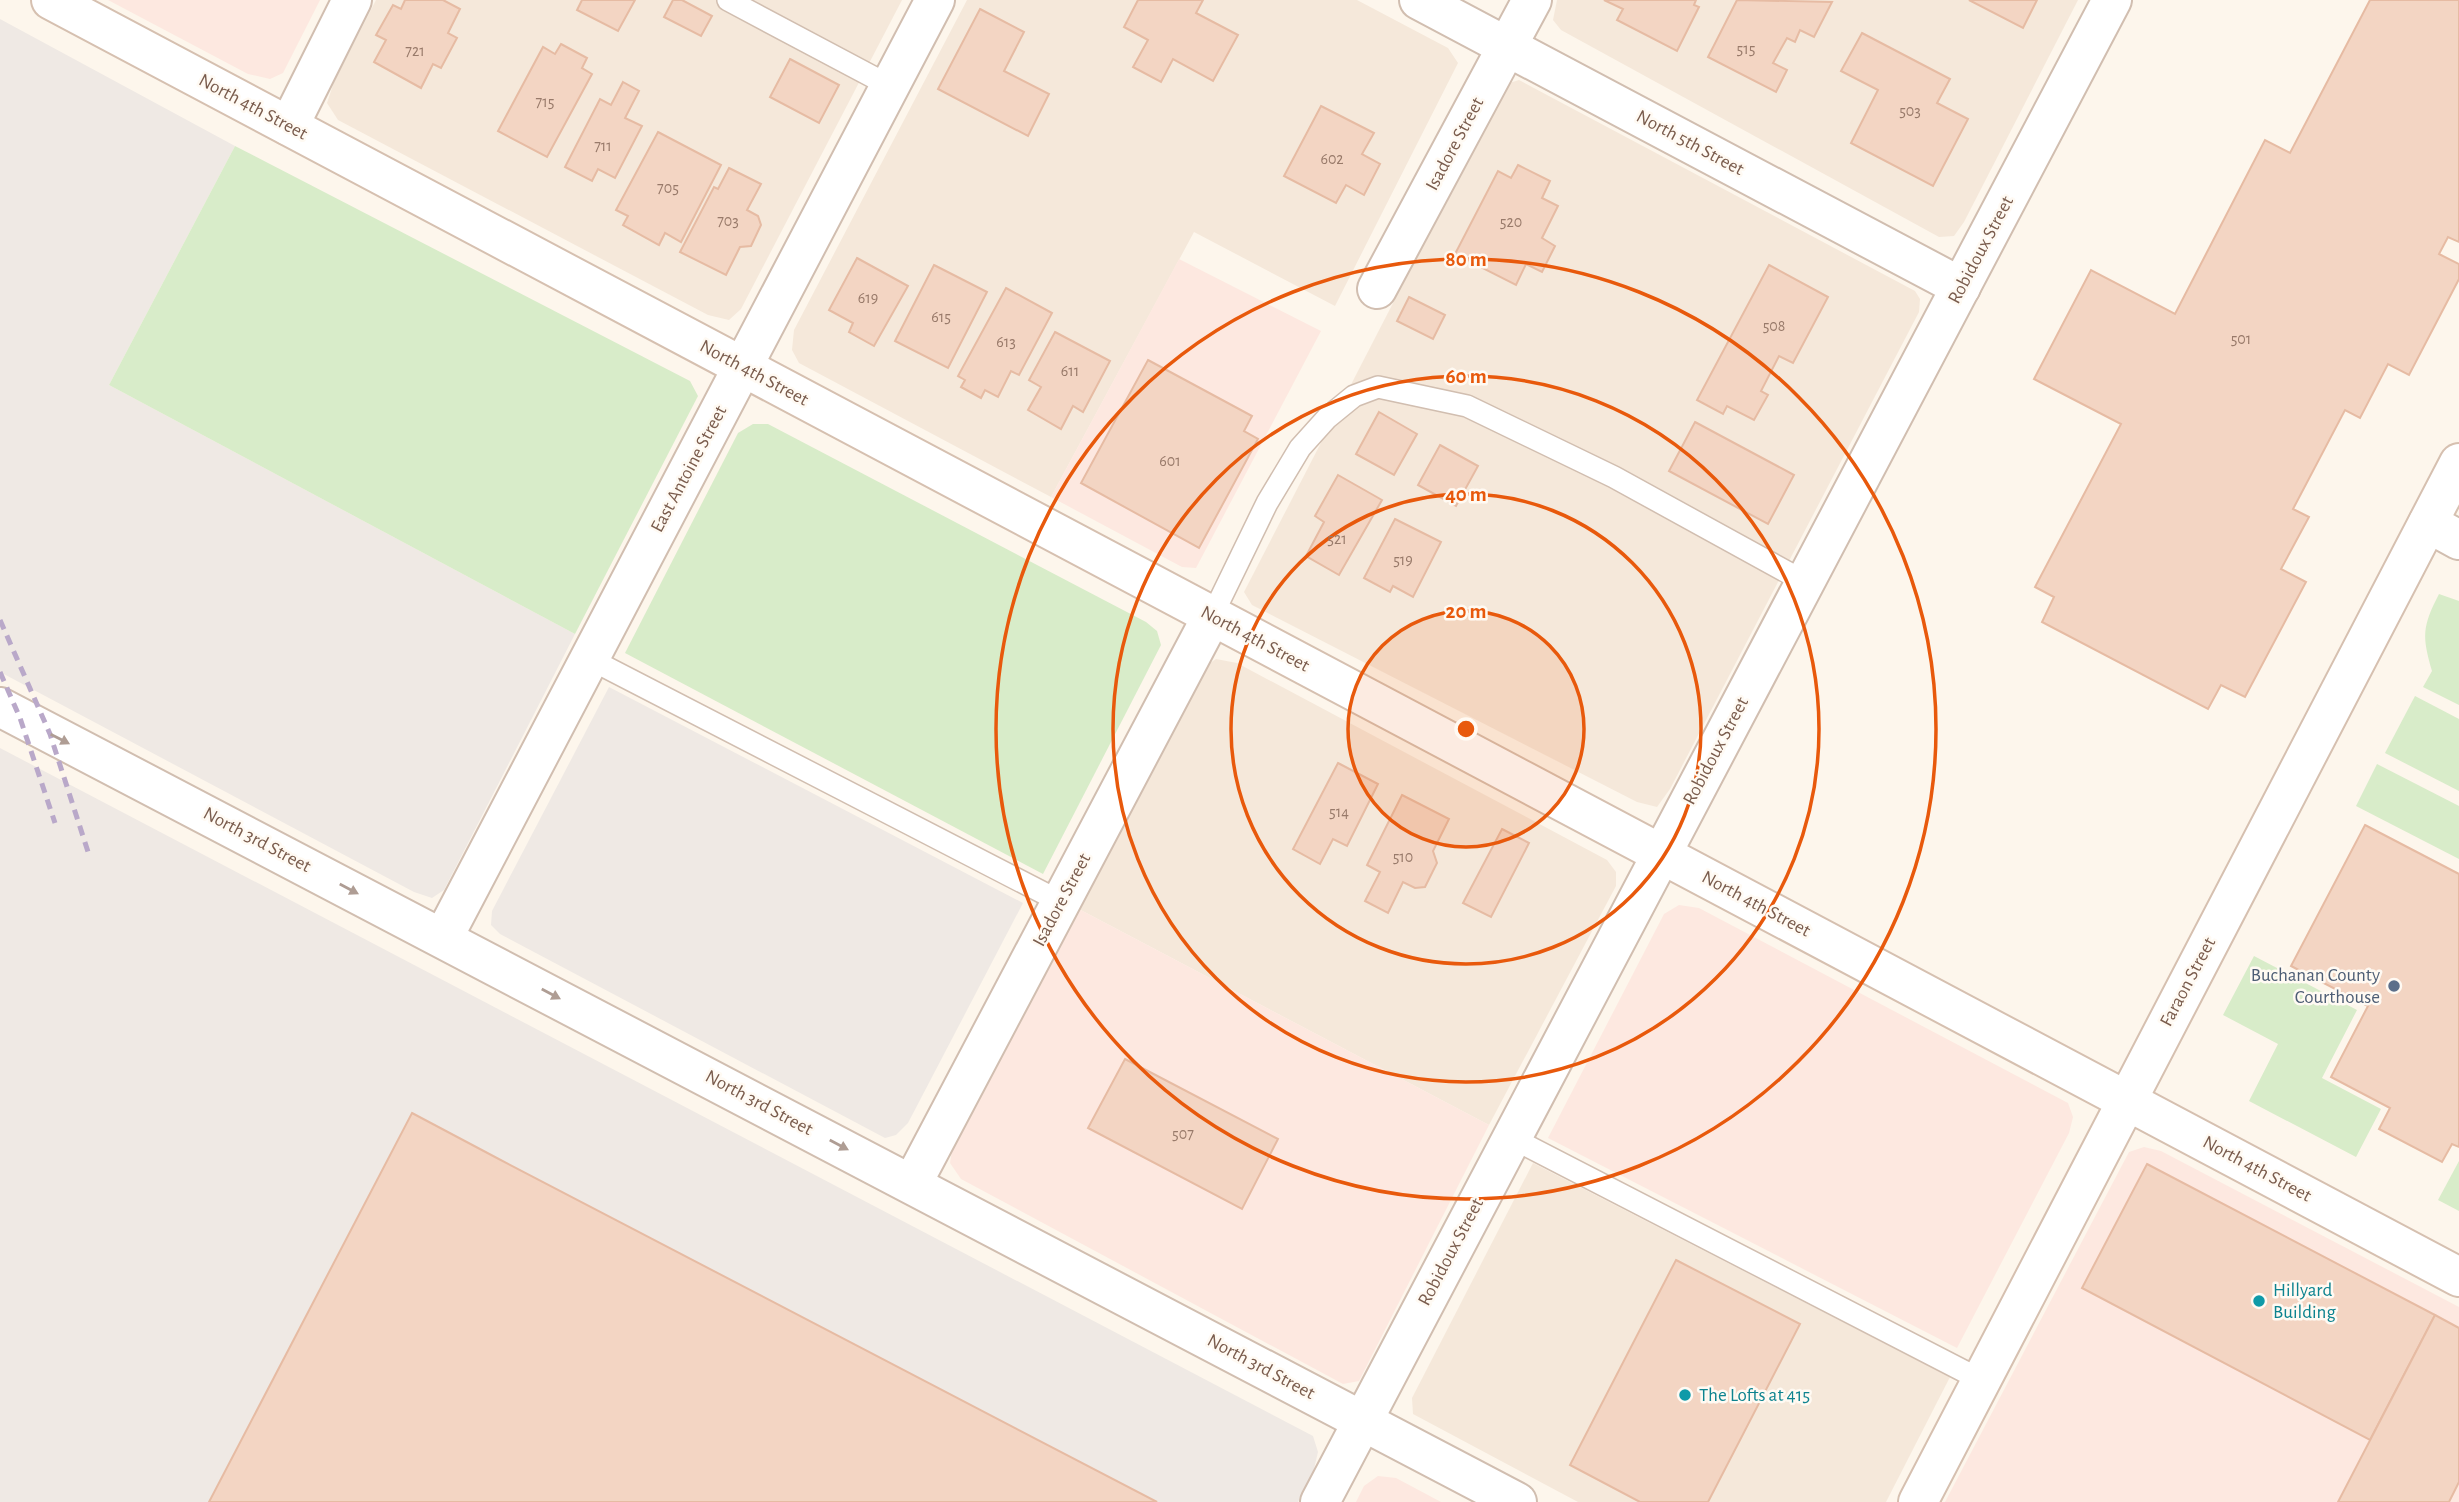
<svg xmlns="http://www.w3.org/2000/svg" width="2459" height="1502" font-family="'Alegreya Sans',sans-serif">
	<style>
		.residential { fill: #f5e8da }
		.commercial { fill: #fde8e0 }
		.industrial { fill: #efe9e4 }
		.green { fill: #d8ecc9 }
		.building { fill: #f3d5c3; stroke: #e6bba3; stroke-width: 2 }
		.lines { fill: none; stroke-linecap: round; stroke-linejoin: round }
		.lane-casing { stroke: #d1beb0; stroke-width: 24 }
		.street-casing { stroke: #d1beb0; stroke-width: 42 }
		.secondary-casing { stroke: #d6c0b0; stroke-width: 42 }
		.lane { stroke: #fff; stroke-width: 21 }
		.street { stroke: #fff; stroke-width: 38 }
		.secondary { stroke: #fff; stroke-width: 38 }
		.rail { stroke: #b9a8c9; stroke-width: 5; stroke-dasharray: 10 7; stroke-linecap: butt }
		.oneway { fill: #af9d94 }
		.ring { fill: none; stroke: #e8590c; stroke-width: 3.5 }
		.service-dot { fill: #5c6f8a; stroke: #fffaf3; stroke-width: 2.5 }
		.culture-dot { fill: #0f9aa8; stroke: #fffaf3; stroke-width: 2.5 }
		.labels { text-anchor: middle; dominant-baseline: central; stroke-width: 5; stroke-linejoin: round; paint-order: stroke }
		.number-label { font-size: 16px; fill: #987a6a }
		.street-label { font-size: 19px; fill: #7a5c4d; stroke: #fffaf3 }
		.service-label { font-size: 19px; fill: #4e5e75; stroke: #fffaf3; text-anchor: end }
		.culture-label { font-size: 19px; fill: #0d838f; stroke: #fffaf3; text-anchor: start }
		.centre { fill: #e8590c; stroke: #fffaf3; stroke-width: 3.5 }
		.ring-label { font-size: 21px; text-anchor: middle; font-weight: bold; fill: #e8590c; stroke: #fffaf3; stroke-width: 5; stroke-linejoin: round; paint-order: stroke }
	</style>
	<rect width="100%" height="100%" fill="#fdf6ec"/>
	<g class="residential">
		<polygon points="376,0 902,0 741,309 729,320 708,315 338,120 327,103 334,82"/>
		<polygon points="967,0 1357,0 1448,48 1458,63 1335,306 1194,232 1051,497 799,363 792,350 794,330"/>
		<polygon points="1557,0 2078,0 1964,222 1954,236 1939,237 1561,30 1553,20"/>
		<polygon points="1519,80 1915,291 1920,299 1919,312 1670,789 1657,807 1637,802 1252,605 1244,592 1506,84"/>
		<polygon points="1216,659 1237,663 1607,860 1616,872 1616,886 1489,1125 1075,907 1200,670"/>
		<polygon points="1533,1163 1950,1377 1886,1502 1578,1502 1413,1414 1412,1398"/>
	</g>
	<g class="commercial">
		<polygon points="108,0 320,0 283,73 270,79 248,74"/>
		<polygon points="1179,259 1321,331 1196,568 1182,567 1051,497"/>
		<polygon points="1679,905 1699,908 2068,1103 2073,1117 2069,1133 1957,1348 1548,1138 1664,914"/>
		<polygon points="1075,907 1489,1125 1359,1381 1343,1384 961,1179 950,1163 954,1138"/>
		<polygon points="2144,1147 2161,1151 2459,1307 2459,1502 1945,1502 2129,1152"/>
		<polygon points="1378,1476 1396,1478 1441,1502 1356,1502 1364,1486"/>
	</g>
	<g class="industrial">
		<polygon points="0,19 235,146 109,385 575,634 444,890 432,898 414,892 0,672"/>
		<polygon points="609,687 1023,903 908,1123 896,1135 885,1138 500,934 491,925 492,911"/>
		<polygon points="0,748 1313,1436 1318,1452 1313,1473 1298,1502 0,1502"/>
	</g>
	<g class="green">
		<polygon points="235,146 690,381 698,396 575,634 109,385"/>
		<polygon points="753,424 768,424 1146,622 1157,631 1161,645 1043,874 625,653 738,433"/>
		<path d="M 2439,594 L 2459,601 L 2459,705 L 2423,687 L 2432,671 C 2422,636 2422,627 2439,594 Z"/>
		<polygon points="2415,696 2459,719 2459,791 2385,753"/>
		<polygon points="2377,764 2459,806 2459,859 2356,806"/>
		<polygon points="2254,956 2357,1010 2322,1078 2381,1109 2356,1157 2249,1101 2278,1044 2223,1015"/>
		<polygon points="2459,1161 2459,1211 2438,1200"/>
	</g>
	<g class="building">
		<polygon points="405,0 443,0 460,9 448,33 457,38 441,68 433,64 421,88 374,62 386,40 376,35 393,5 401,9"/>
		<polygon points="582,0 635,0 618,31 577,10"/>
		<polygon points="673,0 682,0 712,16 701,36 664,17"/>
		<polygon points="1138,0 1203,0 1196,13 1238,35 1213,81 1173,59 1161,82 1133,67 1148,40 1124,27"/>
		<polygon points="1604,0 1696,0 1694,5 1699,7 1677,51 1617,20 1623,9"/>
		<polygon points="1737,0 1832,2 1814,37 1800,30 1795,42 1787,38 1773,63 1787,70 1776,92 1708,57"/>
		<polygon points="1969,0 2037,0 2023,28"/>
		<polygon points="2370,0 2459,0 2459,242 2448,237 2439,254 2459,264 2459,279 2409,375 2388,364 2360,418 2345,410 2293,509 2309,517 2281,569 2306,582 2245,697 2221,685 2208,709 2042,622 2054,597 2035,587 2121,424 2034,379 2091,270 2175,314 2265,140 2290,153"/>
		<polygon points="980,9 1024,32 1004,71 1049,94 1028,136 938,89"/>
		<polygon points="1862,33 1950,79 1937,103 1968,119 1933,186 1851,143 1878,90 1841,71"/>
		<polygon points="561,44 587,58 582,68 592,74 547,157 498,131 543,47 555,54"/>
		<polygon points="790,59 839,85 819,123 770,97"/>
		<polygon points="623,82 639,91 625,118 642,126 615,178 598,169 592,181 565,167 600,99 611,105"/>
		<polygon points="1321,106 1374,133 1362,154 1380,164 1364,195 1346,185 1336,203 1284,176"/>
		<polygon points="658,132 721,165 681,242 665,233 659,245 623,225 628,216 616,210"/>
		<polygon points="1518,165 1550,181 1542,198 1558,206 1542,238 1555,246 1542,272 1526,264 1516,285 1455,254 1498,171 1511,178"/>
		<polygon points="729,168 761,184 747,210 758,216 761,225 751,246 740,247 726,275 680,252 714,187 718,189"/>
		<polygon points="857,258 908,286 874,346 849,332 853,323 829,310"/>
		<polygon points="934,265 987,292 948,368 895,341"/>
		<polygon points="1769,265 1828,297 1793,363 1779,356 1761,391 1768,395 1754,420 1727,406 1723,414 1697,400"/>
		<polygon points="1006,288 1052,313 1019,375 1011,371 998,397 985,390 981,398 961,387 965,380 958,376"/>
		<polygon points="1409,297 1445,315 1433,339 1397,321"/>
		<polygon points="1055,332 1110,361 1083,412 1073,406 1061,429 1028,410 1041,387 1029,380"/>
		<polygon points="1148,360 1252,416 1244,431 1258,439 1199,548 1081,483"/>
		<polygon points="1379,412 1417,434 1394,475 1356,454"/>
		<polygon points="1695,422 1794,475 1768,524 1669,471"/>
		<polygon points="1440,445 1478,466 1456,506 1418,485"/>
		<polygon points="1338,475 1382,500 1339,575 1306,556 1324,522 1315,516"/>
		<polygon points="1395,519 1441,542 1413,597 1393,586 1390,592 1364,578"/>
		<polygon points="1338,763 1378,784 1347,846 1333,839 1320,864 1293,849"/>
		<polygon points="1402,795 1449,819 1433,851 1437,863 1425,887 1415,888 1403,882 1388,913 1365,901 1380,872 1367,865"/>
		<polygon points="2365,825 2459,874 2459,1147 2452,1144 2442,1162 2379,1129 2390,1108 2331,1077 2368,1006 2291,966"/>
		<polygon points="1502,829 1529,843 1491,917 1463,903"/>
		<polygon points="1125,1059 1278,1139 1242,1209 1088,1128"/>
		<polygon points="412,1113 495,1157 1157,1502 209,1502"/>
		<polygon points="2147,1164 2435,1315 2370,1440 2082,1288"/>
		<polygon points="1676,1260 1800,1324 1708,1502 1640,1502 1570,1465"/>
		<polygon points="2435,1315 2459,1328 2459,1482 2449,1502 2338,1502"/>
	</g>
	<g class="lines">
		<g class="lane-casing">
			<g id="lane">
				<polyline points="728,0 890,86"/>
				<polyline points="1212,616 1267,503 1300,448 1327,418 1354,396 1378,387 1467,406 1614,477 1805,582"/>
				<polyline points="590,659 1061,902"/>
				<polyline points="1512,1138 1981,1380"/>
			</g>
		</g>
		<g class="street-casing">
			<g id="street">
				<polyline points="1419,0 1961,287"/>
				<polyline points="289,126 352,0"/>
				<polyline points="1377,289 1532,0"/>
				<polyline points="2428,523 2459,540"/>
				<polyline points="0,707 1517,1502"/>
				<polyline points="443,938 935,0"/>
				<polyline points="912,1184 1212,616"/>
				<polyline points="1320,1502 2112,0"/>
			</g>
		</g>
		<g class="secondary-casing">
			<g id="secondary">
				<polyline points="51,0 2459,1277"/>
				<polyline points="1918,1502 2459,463"/>
			</g>
		</g>
		<use href="#lane" class="lane"/>
		<use href="#street" class="street"/>
		<use href="#secondary" class="secondary"/>
		<g class="rail">
			<polyline points="0,620 50,734 90,858"/>
			<polyline points="0,672 20,718 55,823"/>
		</g>
	</g>
	<defs><path id="oneway-solid" d="M-6-.8H1V-3.2L6.5 0L1 3.2V.8H-6Z" transform="scale(1.75)"/></defs>
	<g class="oneway">
		<use href="#oneway-solid" transform="translate(60 739) rotate(27)"/>
		<use href="#oneway-solid" transform="translate(349 889) rotate(28)"/>
		<use href="#oneway-solid" transform="translate(551 994) rotate(28)"/>
		<use href="#oneway-solid" transform="translate(839 1145) rotate(28)"/>
	</g>
	<circle cx="1466" cy="729" r="118" fill="#e8590c" fill-opacity=".12"/>
	<g class="ring">
		<circle cx="1466" cy="729" r="118"/>
		<circle cx="1466" cy="729" r="235"/>
		<circle cx="1466" cy="729" r="353"/>
		<circle cx="1466" cy="729" r="470"/>
	</g>
	<circle class="service-dot" cx="2394" cy="986" r="7"/>
	<g class="culture-dot">
		<circle cx="2259" cy="1301" r="7"/>
		<circle cx="1685" cy="1395" r="7"/>
	</g>
	<g class="labels">
		<g class="number-label">
			<text x="1746" y="49">515</text>
			<text x="415" y="51">721</text>
			<text x="545" y="102">715</text>
			<text x="1910" y="111">503</text>
			<text x="603" y="146">711</text>
			<text x="1332" y="159">602</text>
			<text x="668" y="188">705</text>
			<text x="728" y="221">703</text>
			<text x="1511" y="222">520</text>
			<text x="868" y="298">619</text>
			<text x="941" y="317">615</text>
			<text x="1774" y="326">508</text>
			<text x="2241" y="339">501</text>
			<text x="1006" y="342">613</text>
			<text x="1070" y="371">611</text>
			<text x="1170" y="461">601</text>
			<text x="1337" y="539">521</text>
			<text x="1403" y="560">519</text>
			<text x="1339" y="812">514</text>
			<text x="1403" y="857">510</text>
			<text x="1183" y="1134">507</text>
		</g>
		<g class="street-label">
			<text transform="translate(253 107) rotate(28)">North 4th Street</text>
			<text transform="translate(1690 143) rotate(28)">North 5th Street</text>
			<text transform="translate(1455 144) rotate(-62)">Isadore Street</text>
			<text transform="translate(1981 250) rotate(-62)">Robidoux Street</text>
			<text transform="translate(754 373) rotate(28)">North 4th Street</text>
			<text transform="translate(689 469) rotate(-62)">East Antoine Street</text>
			<text transform="translate(1255 639) rotate(28)">North 4th Street</text>
			<text transform="translate(1716 751) rotate(-62)">Robidoux Street</text>
			<text transform="translate(257 840) rotate(28)">North 3rd Street</text>
			<text transform="translate(1062 900) rotate(-62)">Isadore Street</text>
			<text transform="translate(1756 904) rotate(28)">North 4th Street</text>
			<text transform="translate(2188 982) rotate(-62)">Faraon Street</text>
			<text transform="translate(759 1103) rotate(28)">North 3rd Street</text>
			<text transform="translate(2257 1169) rotate(28)">North 4th Street</text>
			<text transform="translate(1451 1252) rotate(-62)">Robidoux Street</text>
			<text transform="translate(1261 1367) rotate(28)">North 3rd Street</text>
		</g>
		<g class="service-label">
			<text x="2380" y="975">Buchanan County<tspan x="2380" dy="22">Courthouse</tspan></text>
		</g>
		<g class="culture-label">
			<text x="2273" y="1290">Hillyard<tspan x="2273" dy="22">Building</tspan></text>
			<text x="1699" y="1395">The Lofts at 415</text>
		</g>
	</g>
	<circle cx="1466" cy="729" r="10" class="centre"/>
	<g class="ring-label">
		<text x="1466" y="266">80 m</text>
		<text x="1466" y="383">60 m</text>
		<text x="1466" y="501">40 m</text>
		<text x="1466" y="618">20 m</text>
	</g>
</svg>
